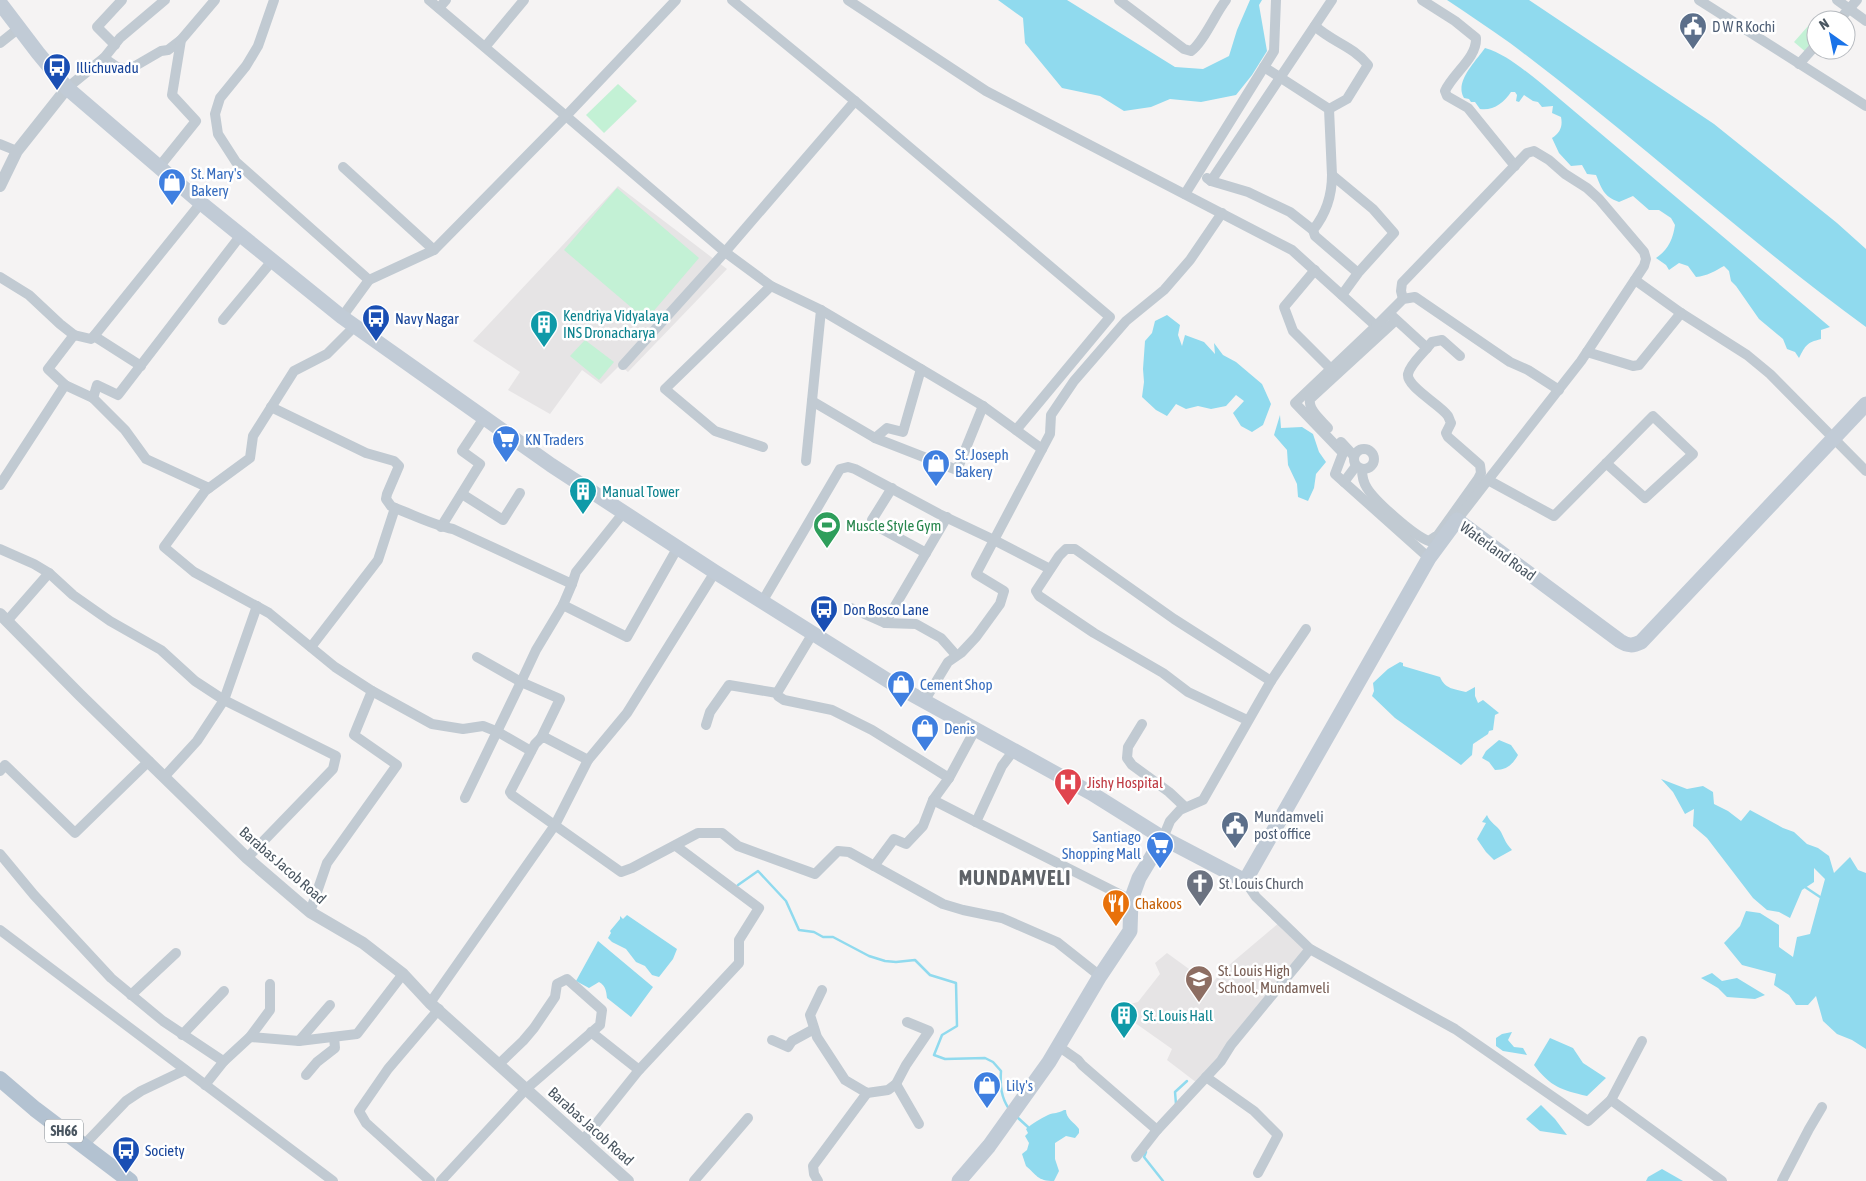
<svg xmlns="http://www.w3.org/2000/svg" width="1866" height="1181" font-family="'Asap Condensed',sans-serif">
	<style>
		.education { fill: #e6e4e5 }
		.green { fill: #c3f1d5 }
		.water { fill: #90daee }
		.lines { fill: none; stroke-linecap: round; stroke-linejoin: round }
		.stream { stroke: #90daee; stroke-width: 2.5 }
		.minor { stroke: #c1cad2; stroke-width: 10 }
		.tertiary { stroke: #c1cad2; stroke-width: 12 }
		.secondary { stroke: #c1cbd6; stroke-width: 15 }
		.primary { stroke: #b3c2d1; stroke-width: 16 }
		.labels { text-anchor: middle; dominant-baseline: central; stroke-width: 5; stroke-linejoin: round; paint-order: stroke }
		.shield { fill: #fff; stroke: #808990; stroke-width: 1 }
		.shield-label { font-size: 14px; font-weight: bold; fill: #4a5661 }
		.service-label { font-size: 15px; fill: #4e5e75; stroke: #fff; text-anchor: start }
		.transit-label { font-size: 15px; fill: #164399; stroke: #fff; text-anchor: start }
		.shop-label { font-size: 15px; fill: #366cbe; stroke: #fff; text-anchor: start }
		.culture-label { font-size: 15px; fill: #0d838f; stroke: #fff; text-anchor: start }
		.leisure-label { font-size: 15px; fill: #27864d; stroke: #fff; text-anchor: start }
		.street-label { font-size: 15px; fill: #4a5661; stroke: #fff }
		.health-label { font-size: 15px; fill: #be3a42; stroke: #fff; text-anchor: start }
		.worship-label { font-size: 15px; fill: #5b616d; stroke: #fff; text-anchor: start }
		.food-label { font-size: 15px; fill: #c56008; stroke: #fff; text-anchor: start }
		.education-label { font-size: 15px; fill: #785e54; stroke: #fff; text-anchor: start }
		.district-label { font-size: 20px; font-weight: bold; letter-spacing: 1px; fill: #5f6368; stroke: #fff }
	</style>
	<rect width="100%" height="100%" fill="#f5f3f3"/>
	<g class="education">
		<polygon points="618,186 727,269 628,372 620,365 601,384 582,370 550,414 508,390 520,372 473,341"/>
		<polygon points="1280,922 1308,951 1201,1086 1167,1060 1172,1049 1121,1013 1122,1006 1138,1002 1160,974 1155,963 1167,953 1211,985 1222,971"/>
	</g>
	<g class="green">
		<polygon points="1816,17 1819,20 1816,20 1816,42 1807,53 1794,42"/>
		<polygon points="618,84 637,101 604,133 586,115"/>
		<polygon points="617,188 699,258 646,320 564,250"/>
		<polygon points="585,340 614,362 599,380 570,356"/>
	</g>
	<g class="water">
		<polygon points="998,0 1067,0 1175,67 1203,69 1229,56 1237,30 1250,0 1262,0 1259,5 1267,51 1252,75 1236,95 1201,102 1170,99 1151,107 1124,111 1100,96 1062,88 1025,43 1023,18"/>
		<path d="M 1447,0 L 1529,0 L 1714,124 L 1837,223 L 1866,249 L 1866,327 C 1743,237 1631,134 1510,43 C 1489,28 1468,14 1447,0 Z"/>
		<path d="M 1485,48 C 1506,54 1524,70 1542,84 L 1830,327 L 1821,330 L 1821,339 C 1806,343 1806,345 1799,358 L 1795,352 L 1787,349 L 1783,339 L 1759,319 L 1736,286 L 1731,281 L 1729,271 L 1724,266 C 1715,271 1707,276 1696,277 L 1688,266 L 1679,263 L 1669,270 L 1666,265 L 1656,258 C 1668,250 1673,239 1675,225 L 1671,218 L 1659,210 L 1649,210 L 1633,196 L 1619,202 C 1603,196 1602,189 1596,175 L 1587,174 L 1582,165 L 1571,166 L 1559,153 L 1552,138 C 1560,133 1563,126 1561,117 L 1552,113 L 1553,106 L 1542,107 L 1538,102 L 1533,101 L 1524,95 L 1519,102 L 1516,101 L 1517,95 L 1515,92 L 1511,92 C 1504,103 1493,111 1480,109 L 1475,102 L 1471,102 L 1469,99 L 1464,98 C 1454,82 1476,61 1485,48 Z"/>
		<polygon points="1167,315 1180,325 1178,335 1182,346 1185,335 1204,342 1215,354 1214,343 1223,355 1236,362 1262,384 1271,404 1263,425 1252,432 1241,426 1233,413 1244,401 1236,395 1226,406 1211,409 1198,406 1186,409 1176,404 1167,416 1156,410 1142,397 1144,382 1143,369 1145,341 1152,333 1155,321"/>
		<polygon points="1280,415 1281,428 1302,427 1313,434 1319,452 1326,462 1316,474 1314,488 1308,501 1298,497 1297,484 1288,465 1287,450 1274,435"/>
		<path d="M 1400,662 L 1403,663 L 1403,666 L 1440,677 C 1445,689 1454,689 1466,692 L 1475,687 L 1475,696 L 1478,703 L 1483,700 L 1499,713 L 1495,715 L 1493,730 L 1489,731 L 1488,734 L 1473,744 L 1472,755 L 1461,765 L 1395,718 L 1372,696 L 1374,691 L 1373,683 L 1388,669 Z"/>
		<path d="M 1499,740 L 1511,745 L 1518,755 C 1512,765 1507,770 1495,770 L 1489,762 L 1482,758 L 1486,751 Z"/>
		<polygon points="1661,779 1687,789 1703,786 1713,792 1714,804 1728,811 1741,821 1750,810 1783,828 1794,832 1807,844 1818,848 1829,856 1834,873 1850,857 1858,870 1866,873 1866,1049 1852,1040 1837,1034 1823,1021 1816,996 1808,1005 1796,1005 1789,995 1774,985 1776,974 1742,965 1724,943 1740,926 1746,911 1760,913 1779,925 1779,947 1793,957 1797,937 1810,934 1825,879 1814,868 1814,882 1802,890 1790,918 1779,912 1767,910 1753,898 1707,838 1693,826 1694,809 1685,814 1673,792"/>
		<path d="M 1487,815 C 1490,823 1497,825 1501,832 C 1505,840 1505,842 1512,850 L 1494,860 L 1486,852 L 1477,839 L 1486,823 L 1482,822 Z"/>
		<polygon points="627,915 677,949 673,959 659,977 652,975 645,966 636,962 626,949 612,942 608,938 611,933 610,931 620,919 620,916 623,919"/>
		<path d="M 598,941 L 653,987 L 631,1017 L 607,998 C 606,991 606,986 599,982 L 589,988 L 576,981 Z"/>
		<polygon points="1712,973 1722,981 1737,978 1765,995 1755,999 1727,997 1718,988 1701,978"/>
		<polygon points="1512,1032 1508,1040 1514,1047 1523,1048 1527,1055 1503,1051 1496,1046 1496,1038 1502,1034"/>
		<path d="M 1550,1038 L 1573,1048 L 1583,1063 L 1606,1078 L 1587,1096 C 1561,1090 1551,1087 1534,1065 Z"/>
		<polygon points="1541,1105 1555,1119 1567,1135 1540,1131 1526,1119"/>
		<path d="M 1064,1110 L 1066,1110 C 1066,1119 1074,1122 1079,1129 L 1079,1133 L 1075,1138 L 1066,1136 L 1055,1143 L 1055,1159 L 1059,1171 L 1054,1181 C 1037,1181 1037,1175 1026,1166 L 1022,1154 L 1027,1150 L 1029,1143 L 1025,1136 L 1028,1133 L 1026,1129 C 1033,1123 1040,1119 1048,1115 C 1055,1112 1057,1114 1064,1110 Z"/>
		<polygon points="1662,1169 1683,1181 1646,1181 1648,1177"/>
	</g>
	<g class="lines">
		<g class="stream">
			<path d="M 738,885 L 758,871 L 786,901 L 799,930 L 814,932 L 823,937 L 833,937 L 869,956 L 885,961 L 896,962 L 915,960 L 930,975 L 956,983 L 957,1026 L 942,1035 L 934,1055 L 945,1059 L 985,1058 L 993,1062 L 1001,1071 C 1000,1086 1001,1097 1009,1109"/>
			<polyline points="1805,887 1823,899"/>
			<polyline points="1176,1104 1175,1092 1187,1081"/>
			<polyline points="1017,1117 1028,1127"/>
			<polyline points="1146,1152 1144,1157 1163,1181"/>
		</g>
		<g class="minor">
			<polyline points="274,0 258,46 246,66 220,98 215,114 218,134 236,162 369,280"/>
			<polyline points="429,0 566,116 725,252 771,286 821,310 921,369 983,406 1016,430 1110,317 855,101 732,0"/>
			<polyline points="848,0 986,91 1292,250 1376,326 1295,403 1343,453 1335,474 1429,558"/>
			<path d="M 1119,0 L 1184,49 L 1191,51 C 1203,43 1215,14 1226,0"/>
			<path d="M 1422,0 L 1455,21 L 1476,38 C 1477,58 1453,73 1445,91 L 1447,96 L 1468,108 L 1515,166"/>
			<polyline points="1699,0 1866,106"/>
			<polyline points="1837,0 1866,21"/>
			<polyline points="439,8 446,0"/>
			<polyline points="1839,20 1857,0"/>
			<path d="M 1315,26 C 1332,42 1353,46 1368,65 L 1347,99 L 1329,109"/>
			<polyline points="0,43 19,28"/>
			<polyline points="115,45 97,27 122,0"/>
			<polyline points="485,47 524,0"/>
			<polyline points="104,58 117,67 130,69 161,51 168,50 181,40"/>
			<polyline points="1799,64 1816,45"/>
			<polyline points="1264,67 1329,109 1332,175"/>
			<polyline points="67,88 104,58 120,38 165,0"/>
			<polyline points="0,144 17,151"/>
			<polyline points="159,167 196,121 172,95 181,40 215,0"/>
			<polyline points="343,167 434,250"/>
			<polyline points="1207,178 1211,181 1248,192 1290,212 1313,230"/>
			<polyline points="1211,181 1332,0"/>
			<polyline points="1185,194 1274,51 1276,0"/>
			<polyline points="1315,270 1284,307 1293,331 1331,369"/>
			<polyline points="0,277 29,295 60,324 74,335"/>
			<polyline points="1635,280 1681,313 1747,355 1770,374 1866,471"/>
			<path d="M 1342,295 L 1358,273 L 1315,236 L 1313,230 C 1326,214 1332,195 1332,175 L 1373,209 L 1394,233 L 1358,273"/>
			<polyline points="1403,299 1401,291 1402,283 1527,153 1534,151 1549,160 1565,174 1587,188 1599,199 1644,252 1646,259 1644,266 1581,361 1488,480"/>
			<polyline points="1391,315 1427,348 1432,342 1442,340 1460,356"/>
			<polyline points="342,317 369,280 434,250 566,116 676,0"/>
			<polyline points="223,320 272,261"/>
			<polyline points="1376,326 1403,299 1415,297 1510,362 1528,370 1559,390"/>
			<polyline points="94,336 141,366"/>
			<polyline points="1587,352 1633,366 1639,365 1681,313"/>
			<polyline points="623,365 725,252 855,101"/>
			<polyline points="65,385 93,398 97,385 118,395 241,235"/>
			<polyline points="93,398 125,430 146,459 209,488"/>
			<polyline points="812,401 875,438 887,428 903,432 921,369"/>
			<polyline points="271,407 366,453 394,461 399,466 387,494 386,499 391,506 395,508"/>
			<path d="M 1328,428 C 1321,420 1308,410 1310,399 L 1396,320"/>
			<polyline points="1016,430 1042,449"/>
			<polyline points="875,438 957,470 983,406"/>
			<polyline points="1341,442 1354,456"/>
			<polyline points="763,447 715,431 665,389 771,286"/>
			<circle cx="1364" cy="459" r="10"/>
			<polyline points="806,461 821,310"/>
			<path d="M 1362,469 C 1362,476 1363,482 1367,488 C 1375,501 1414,536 1429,541 L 1438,535 L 1478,479 L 1481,473 L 1480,465 L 1448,437 L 1446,433 L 1451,423 C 1450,421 1449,418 1448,416 C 1441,405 1406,387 1408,374 C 1410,365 1421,355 1427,348"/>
			<polyline points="1344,482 1356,466"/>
			<polyline points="0,485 65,385 48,369 74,335 91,339 94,336 201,203"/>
			<polyline points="892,488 872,520 873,524 926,553"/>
			<polyline points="462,494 503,520 520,493"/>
			<polyline points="1457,520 1488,480 1554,516 1653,416 1693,454 1645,498 1606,463"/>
			<polyline points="441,527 480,464 462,451 484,418"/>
			<polyline points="0,549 34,564 49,573 73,595 110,621 161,650 195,681 224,700 336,756 333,769 247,858"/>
			<polyline points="762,602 840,469 848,467 855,469 939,514 994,540 1050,434 1051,415 1074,381 1126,321 1164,290 1190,260 1222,213"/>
			<polyline points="563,605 572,584"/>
			<polyline points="851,608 885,623 916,624 941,638 956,655"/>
			<polyline points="7,621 49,573"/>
			<polyline points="885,623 947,517"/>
			<polyline points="813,633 777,693 778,696 784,700 832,710 872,730 949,778 976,728"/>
			<path d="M 311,647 L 378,560 L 395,508 C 414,515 433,525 453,529 L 572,584 L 576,572 L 624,512"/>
			<polyline points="477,657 521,682 536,650 563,605 627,637 678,547"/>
			<polyline points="1271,681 1306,629"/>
			<polyline points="372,691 432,724 463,729 483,726 498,732 531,751"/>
			<polyline points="925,700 948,662 961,653 976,637 1000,604 1004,591 976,574 994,540 1050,569"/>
			<polyline points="1142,724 1128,747 1127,758 1132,765 1169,792 1185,807"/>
			<polyline points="706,725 710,712 729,685 777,693"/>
			<polyline points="1014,750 1002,766 976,822 1131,900"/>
			<polyline points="588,760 546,738 541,738 535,744 510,792 512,795 621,872 632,868 698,833 722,833 738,846 815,874 838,851 849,852 943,904 963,910 1002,918 1057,942 1100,976"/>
			<polyline points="0,771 5,765 75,833 149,761"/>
			<polyline points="165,776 197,741 224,700 257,606"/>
			<polyline points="949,778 933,800 976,822"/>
			<polyline points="465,798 521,682 560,699 541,738"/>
			<polyline points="1163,838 1170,821 1180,810 1203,800 1271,681 1174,619 1075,549 1066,549 1059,556 1036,591 1039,596 1094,633 1163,673 1188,692 1247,720"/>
			<polyline points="0,854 34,895 111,978 163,1021 220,1059 224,1061 250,1037 270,1010 270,984"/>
			<polyline points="874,866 894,839 906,844 923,826 933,800"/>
			<polyline points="1245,881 1256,897 1310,949 1455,1029 1588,1121 1611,1100 1722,1181"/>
			<polyline points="310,912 327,863 397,765 354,735 372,691 335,667 269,613 194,572 164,547 205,491 250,458 253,436 294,371 327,354 355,326"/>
			<polyline points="0,930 333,1181"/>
			<polyline points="822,990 810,1015 817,1037 845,1080 867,1093 888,1090 896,1084 906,1065 929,1031 907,1022"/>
			<polyline points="131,995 176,953"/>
			<polyline points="430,1003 555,825 588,760 627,713 715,572"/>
			<polyline points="591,1032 639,1070"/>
			<polyline points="182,1035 224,991"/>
			<polyline points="250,1037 299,1041 357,1034 403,974"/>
			<polyline points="772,1040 788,1047 792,1041 814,1029"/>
			<polyline points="299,1041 330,1005"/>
			<polyline points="1058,1046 1078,1060 1082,1065 1157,1130"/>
			<polyline points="306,1075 317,1062 335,1048 334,1037"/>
			<polyline points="1206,1077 1254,1111 1278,1135 1258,1173"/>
			<polyline points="896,1084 919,1124"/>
			<polyline points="205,1085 224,1061"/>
			<polyline points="1611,1100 1642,1041"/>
			<polyline points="583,1140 639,1070 739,963 739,940 759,908 676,846"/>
			<polyline points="83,1146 126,1101 141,1091 185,1070"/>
			<polyline points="1136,1157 1157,1130 1221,1061 1231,1045 1310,949"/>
			<polyline points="430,1181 366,1123 359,1111 388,1069 439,1009"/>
			<polyline points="441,1181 526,1089 600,1025 602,1010 567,979 557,984 555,997 534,1028 523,1041 499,1064"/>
			<polyline points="694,1181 748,1118"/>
			<polyline points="818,1181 814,1174 813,1166 867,1093"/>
			<polyline points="1782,1181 1809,1129 1822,1107"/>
		</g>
		<g class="tertiary">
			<polyline points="0,186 17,151 67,88"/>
			<polyline points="0,614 80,695 247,858 310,912 363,943 403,974 430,1003 628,1181"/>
		</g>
		<g class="secondary">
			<path d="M 0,3 L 38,53 L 67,88 L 201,203 L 342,317 L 551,465 L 715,572 L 895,685 L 1091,793 L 1163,838 L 1245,881 L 1429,558 L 1457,520 L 1620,641 C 1628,646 1633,646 1641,642 L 1866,404"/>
			<polyline points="959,1181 989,1146 1049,1062 1100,976 1130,931 1131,900 1139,878 1163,838"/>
		</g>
		<polyline class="primary" points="0,1079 35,1109 130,1181"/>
	</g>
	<defs>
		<g id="civic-pin" transform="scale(1.4375)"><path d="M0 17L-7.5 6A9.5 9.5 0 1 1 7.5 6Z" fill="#5c6f8a" stroke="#fff"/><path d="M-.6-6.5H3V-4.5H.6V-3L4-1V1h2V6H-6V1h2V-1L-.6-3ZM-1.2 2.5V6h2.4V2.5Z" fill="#fff"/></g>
		<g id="bus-pin" transform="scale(1.4375)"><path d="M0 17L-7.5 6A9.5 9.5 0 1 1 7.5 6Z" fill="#1a4fb4" stroke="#fff"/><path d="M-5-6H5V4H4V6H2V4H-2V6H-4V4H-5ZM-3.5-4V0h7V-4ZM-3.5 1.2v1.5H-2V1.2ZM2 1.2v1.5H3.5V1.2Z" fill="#fff"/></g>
		<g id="shop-pin" transform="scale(1.4375)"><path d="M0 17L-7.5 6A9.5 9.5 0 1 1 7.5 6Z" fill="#3f7fe0" stroke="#fff"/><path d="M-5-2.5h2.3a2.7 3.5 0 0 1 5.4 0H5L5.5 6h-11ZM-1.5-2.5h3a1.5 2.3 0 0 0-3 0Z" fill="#fff"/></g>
		<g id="building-pin" transform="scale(1.4375)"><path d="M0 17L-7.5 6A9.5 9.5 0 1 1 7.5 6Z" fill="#0f9aa8" stroke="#fff"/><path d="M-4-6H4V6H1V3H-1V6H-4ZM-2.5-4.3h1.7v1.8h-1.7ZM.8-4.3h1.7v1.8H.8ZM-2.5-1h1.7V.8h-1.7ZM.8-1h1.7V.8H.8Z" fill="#fff"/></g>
		<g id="supermarket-pin" transform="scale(1.4375)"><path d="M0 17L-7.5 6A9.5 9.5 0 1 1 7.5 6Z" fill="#3f7fe0" stroke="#fff"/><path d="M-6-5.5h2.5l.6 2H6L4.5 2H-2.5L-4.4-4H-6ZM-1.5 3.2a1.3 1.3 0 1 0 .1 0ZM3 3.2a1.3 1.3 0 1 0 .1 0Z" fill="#fff"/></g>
		<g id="stadium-pin" transform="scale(1.4375)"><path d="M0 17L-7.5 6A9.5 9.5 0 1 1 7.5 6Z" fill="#2e9e5b" stroke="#fff"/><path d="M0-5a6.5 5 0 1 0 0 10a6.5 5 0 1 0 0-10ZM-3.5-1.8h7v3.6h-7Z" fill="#fff"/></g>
		<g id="hospital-pin" transform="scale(1.4375)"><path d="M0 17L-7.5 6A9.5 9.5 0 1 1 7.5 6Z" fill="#e0444e" stroke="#fff"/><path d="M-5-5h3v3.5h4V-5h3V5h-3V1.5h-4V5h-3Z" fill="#fff"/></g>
		<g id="church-pin" transform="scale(1.4375)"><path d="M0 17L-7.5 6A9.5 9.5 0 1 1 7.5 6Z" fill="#6b7280" stroke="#fff"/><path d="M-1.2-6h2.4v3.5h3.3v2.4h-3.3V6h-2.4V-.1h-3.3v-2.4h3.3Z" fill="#fff"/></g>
		<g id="restaurant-pin" transform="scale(1.4375)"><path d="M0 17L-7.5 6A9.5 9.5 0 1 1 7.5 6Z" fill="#e8710a" stroke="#fff"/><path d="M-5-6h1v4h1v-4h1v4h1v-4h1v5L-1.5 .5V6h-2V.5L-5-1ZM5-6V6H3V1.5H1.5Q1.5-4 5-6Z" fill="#fff"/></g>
		<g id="school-pin" transform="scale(1.4375)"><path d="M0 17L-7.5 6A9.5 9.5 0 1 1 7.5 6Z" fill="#8d6e63" stroke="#fff"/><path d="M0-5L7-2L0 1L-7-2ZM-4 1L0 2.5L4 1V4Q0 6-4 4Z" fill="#fff"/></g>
	</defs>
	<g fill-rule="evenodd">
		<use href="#civic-pin" x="1693" y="26"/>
		<use href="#bus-pin" x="57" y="67"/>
		<use href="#shop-pin" x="172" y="182"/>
		<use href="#bus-pin" x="376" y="318"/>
		<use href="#building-pin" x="544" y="324"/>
		<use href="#supermarket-pin" x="506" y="439"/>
		<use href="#shop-pin" x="936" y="463"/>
		<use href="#building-pin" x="583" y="491"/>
		<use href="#stadium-pin" x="827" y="525"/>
		<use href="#bus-pin" x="824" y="609"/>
		<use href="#shop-pin" x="901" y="684"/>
		<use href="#shop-pin" x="925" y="728"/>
		<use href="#hospital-pin" x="1068" y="782"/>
		<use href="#civic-pin" x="1235" y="825"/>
		<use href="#supermarket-pin" x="1160" y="845"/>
		<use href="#church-pin" x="1200" y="883"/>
		<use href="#restaurant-pin" x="1116" y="903"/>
		<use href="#school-pin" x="1199" y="979"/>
		<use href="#building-pin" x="1124" y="1015"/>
		<use href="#shop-pin" x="987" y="1085"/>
		<use href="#bus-pin" x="126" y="1150"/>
	</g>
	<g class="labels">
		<rect class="shield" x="45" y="1119.5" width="38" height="23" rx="4"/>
		<g class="shield-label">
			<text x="64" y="1131">SH66</text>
		</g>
		<g class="service-label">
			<text x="1712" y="26">D W R Kochi</text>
			<text x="1254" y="816">Mundamveli<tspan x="1254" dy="17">post office</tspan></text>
		</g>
		<g class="transit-label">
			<text x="76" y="67">Illichuvadu</text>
			<text x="395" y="318">Navy Nagar</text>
			<text x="843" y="609">Don Bosco Lane</text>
			<text x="145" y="1150">Society</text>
		</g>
		<g class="shop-label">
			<text x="191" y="173">St. Mary's<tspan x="191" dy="17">Bakery</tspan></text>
			<text x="525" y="439">KN Traders</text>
			<text x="955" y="454">St. Joseph<tspan x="955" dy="17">Bakery</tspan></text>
			<text x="920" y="684">Cement Shop</text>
			<text x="944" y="728">Denis</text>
			<text x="1141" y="836" text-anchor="end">Santiago<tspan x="1141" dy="17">Shopping Mall</tspan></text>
			<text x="1006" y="1085">Lily's</text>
		</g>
		<g class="culture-label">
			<text x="563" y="315">Kendriya Vidyalaya<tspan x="563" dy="17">INS Dronacharya</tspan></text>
			<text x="602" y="491">Manual Tower</text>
			<text x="1143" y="1015">St. Louis Hall</text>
		</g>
		<g class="leisure-label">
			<text x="846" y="525">Muscle Style Gym</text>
		</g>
		<g class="street-label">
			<text transform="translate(1498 551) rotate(36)">Waterland Road</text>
			<text transform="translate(283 865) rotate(41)">Barabas Jacob Road</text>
			<text transform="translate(591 1126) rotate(42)">Barabas Jacob Road</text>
		</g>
		<g class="health-label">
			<text x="1087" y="782">Jishy Hospital</text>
		</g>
		<g class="worship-label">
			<text x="1219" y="883">St. Louis Church</text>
		</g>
		<g class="food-label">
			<text x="1135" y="903">Chakoos</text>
		</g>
		<g class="education-label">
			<text x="1218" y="970">St. Louis High<tspan x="1218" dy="17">School, Mundamveli</tspan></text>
		</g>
		<g class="district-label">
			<text x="1015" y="877">MUNDAMVELI</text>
		</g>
	</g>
	<g transform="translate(1831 35) rotate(327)"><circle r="24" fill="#ffffff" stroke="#b7bbc0"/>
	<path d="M0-4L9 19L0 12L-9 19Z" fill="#1a73e8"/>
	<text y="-8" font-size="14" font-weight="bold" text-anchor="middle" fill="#4a5661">N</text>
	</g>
</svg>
